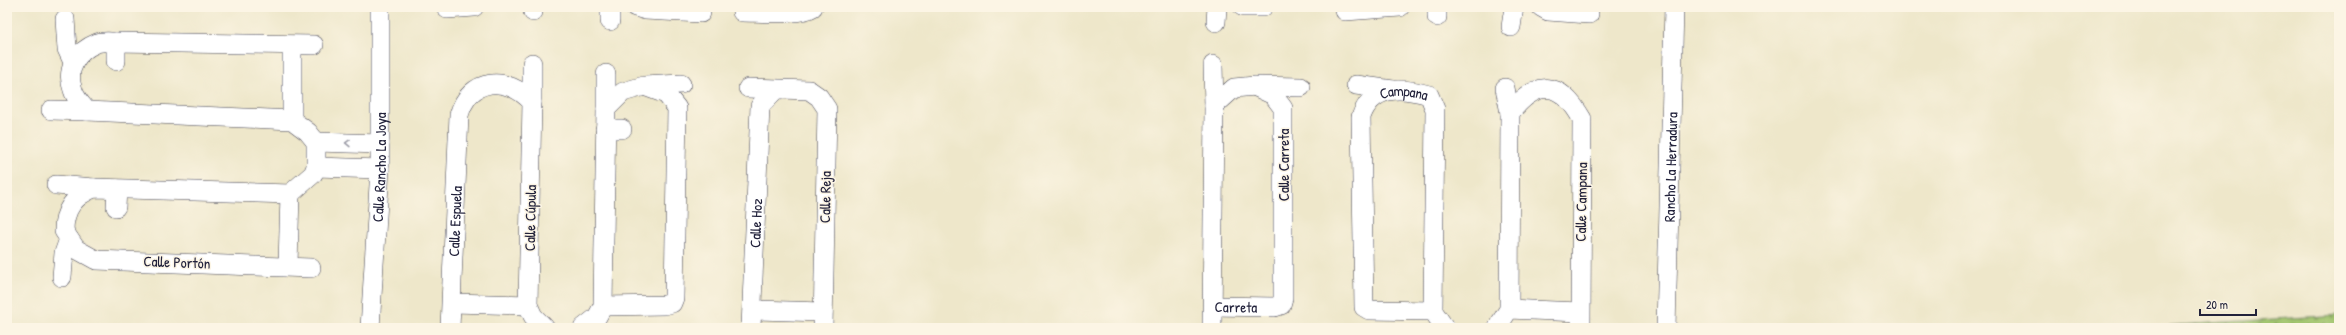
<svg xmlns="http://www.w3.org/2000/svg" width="2346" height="335" font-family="'Patrick Hand',sans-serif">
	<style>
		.cemetery { fill: url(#cemetery-stones); stroke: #627456 }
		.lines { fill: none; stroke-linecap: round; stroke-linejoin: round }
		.minor-casing { stroke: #414050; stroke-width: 20 }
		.minor { stroke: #fff; stroke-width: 19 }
		.oneway { stroke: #9c9ca7 }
		.labels { text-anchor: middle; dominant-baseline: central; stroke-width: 3; stroke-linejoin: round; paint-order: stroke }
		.street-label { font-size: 15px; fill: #22223b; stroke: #fcf5e5 }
	</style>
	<defs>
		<pattern id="cemetery-stones" width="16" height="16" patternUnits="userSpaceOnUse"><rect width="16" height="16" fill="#a3c670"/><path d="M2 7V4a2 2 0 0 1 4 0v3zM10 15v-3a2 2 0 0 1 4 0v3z" fill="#8caa62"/></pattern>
	</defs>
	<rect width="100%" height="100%" fill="#fcf5e5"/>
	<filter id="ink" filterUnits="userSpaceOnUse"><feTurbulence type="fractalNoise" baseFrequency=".025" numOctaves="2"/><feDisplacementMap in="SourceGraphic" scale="8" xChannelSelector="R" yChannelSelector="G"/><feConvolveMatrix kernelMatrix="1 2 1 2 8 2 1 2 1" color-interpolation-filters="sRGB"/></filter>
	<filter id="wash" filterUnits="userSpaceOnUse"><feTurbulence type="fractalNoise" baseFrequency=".012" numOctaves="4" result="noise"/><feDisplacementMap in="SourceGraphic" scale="16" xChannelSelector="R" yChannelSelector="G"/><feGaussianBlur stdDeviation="0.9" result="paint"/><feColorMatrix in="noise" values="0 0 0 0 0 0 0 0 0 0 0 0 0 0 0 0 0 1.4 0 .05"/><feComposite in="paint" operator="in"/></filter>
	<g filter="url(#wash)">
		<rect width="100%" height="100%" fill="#eee7ca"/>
		<polygon class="cemetery" points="2339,315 2339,328 2128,328"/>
	</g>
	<g filter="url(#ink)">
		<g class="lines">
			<g class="minor-casing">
				<g id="minor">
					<polyline points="533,7 533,12"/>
					<polyline points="635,7 645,10 701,13"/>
					<polyline points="1243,7 1263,7"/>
					<polyline points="1437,7 1437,17"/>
					<polyline points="1541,7 1548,11 1589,14"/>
					<polyline points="447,9 474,7"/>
					<polyline points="1345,11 1400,7"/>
					<path d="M 742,12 C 759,12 799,16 813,7"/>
					<polyline points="65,19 67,49 73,62"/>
					<polyline points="610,21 610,7"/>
					<polyline points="1216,22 1217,7"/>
					<polyline points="1511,27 1514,7"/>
					<polyline points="116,61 116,42"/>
					<polyline points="532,63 532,102"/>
					<polyline points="1213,65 1214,106"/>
					<polyline points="606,74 606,109"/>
					<polyline points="1356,85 1393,90"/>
					<polyline points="748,88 809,90 819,97 827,109 823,328"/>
					<polyline points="1505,88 1510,113"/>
					<polyline points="51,110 87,111"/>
					<polyline points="292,120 292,46"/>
					<polyline points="605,129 622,129"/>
					<polyline points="316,142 380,144"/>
					<polyline points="316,167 380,169"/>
					<polyline points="56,185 94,188"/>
					<polyline points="116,207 117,189"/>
					<polyline points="288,265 290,194"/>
					<path d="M 311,268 L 96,260 L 76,249 L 64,231 C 64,209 74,196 94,188 L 290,194 L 313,174 L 316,167 L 316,142 L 308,132 L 292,120 L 87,111 C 82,105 75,98 73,90 C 65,69 77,51 97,43 C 102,41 110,42 116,42 L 314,45"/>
					<polyline points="62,277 64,253 69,239"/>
					<polyline points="453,303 528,305"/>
					<polyline points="603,306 665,305 672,303 674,298 677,108 666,94 647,87"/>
					<path id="s1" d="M 1213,306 L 1275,307 L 1281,305 L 1283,298 L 1283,108 L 1273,95 L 1256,87"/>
					<polyline points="1509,309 1580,312"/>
					<polyline points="753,310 823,312"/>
					<path id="s2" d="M 1433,311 L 1369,310 L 1364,307 L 1361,117 C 1372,85 1401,87 1429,95 L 1435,109 L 1433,311 L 1445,328"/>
					<path id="s3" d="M 370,328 L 380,169 L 380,7"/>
					<path id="s4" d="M 450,328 L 459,115 C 470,77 507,75 532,102 L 528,305 L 533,316 L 545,328"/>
					<polyline points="583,328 597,317 603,306 606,109 623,92 644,86 681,84"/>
					<path id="s5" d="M 751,328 L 760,106 L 775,90"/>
					<polyline points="1212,328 1214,106 1234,88 1255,86 1301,87"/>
					<path d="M 1497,328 L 1509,309 L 1510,113 C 1537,79 1560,80 1582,119 L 1581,328"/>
					<path id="s6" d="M 1666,328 L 1674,7"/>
				</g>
			</g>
			<use href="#minor" class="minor"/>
		</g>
		<defs><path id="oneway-chevron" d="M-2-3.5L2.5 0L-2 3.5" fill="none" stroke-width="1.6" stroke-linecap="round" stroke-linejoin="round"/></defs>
		<use class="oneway" href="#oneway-chevron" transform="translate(348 143) rotate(-179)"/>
	</g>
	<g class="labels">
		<g class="street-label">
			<text stroke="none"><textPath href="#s2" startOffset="315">Campana</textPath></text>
			<text transform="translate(1283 165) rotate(-90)">Calle Carreta</text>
			<text stroke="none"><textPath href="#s3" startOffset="161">Calle Rancho La Joya</textPath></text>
			<text stroke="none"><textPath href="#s6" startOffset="161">Rancho La Herradura</textPath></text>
			<text transform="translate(825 197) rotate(-89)">Calle Reja</text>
			<text transform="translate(1581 202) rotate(-89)">Calle Campana</text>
			<text transform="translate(530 218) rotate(-89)">Calle Cúpula</text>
			<text stroke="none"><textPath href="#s4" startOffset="107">Calle Espuela</textPath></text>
			<text stroke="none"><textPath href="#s5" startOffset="105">Calle Hoz</textPath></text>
			<text transform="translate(177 262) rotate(2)">Calle Portón</text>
			<text stroke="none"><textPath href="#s1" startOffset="23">Carreta</textPath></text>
		</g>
	</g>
	<rect width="2346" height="335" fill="none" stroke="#fcf5e5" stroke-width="24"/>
	<path d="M2200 309v6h56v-6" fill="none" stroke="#22223b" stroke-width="2"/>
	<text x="2206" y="309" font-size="12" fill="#22223b" stroke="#fcf5e5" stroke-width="3" paint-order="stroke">20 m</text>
</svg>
